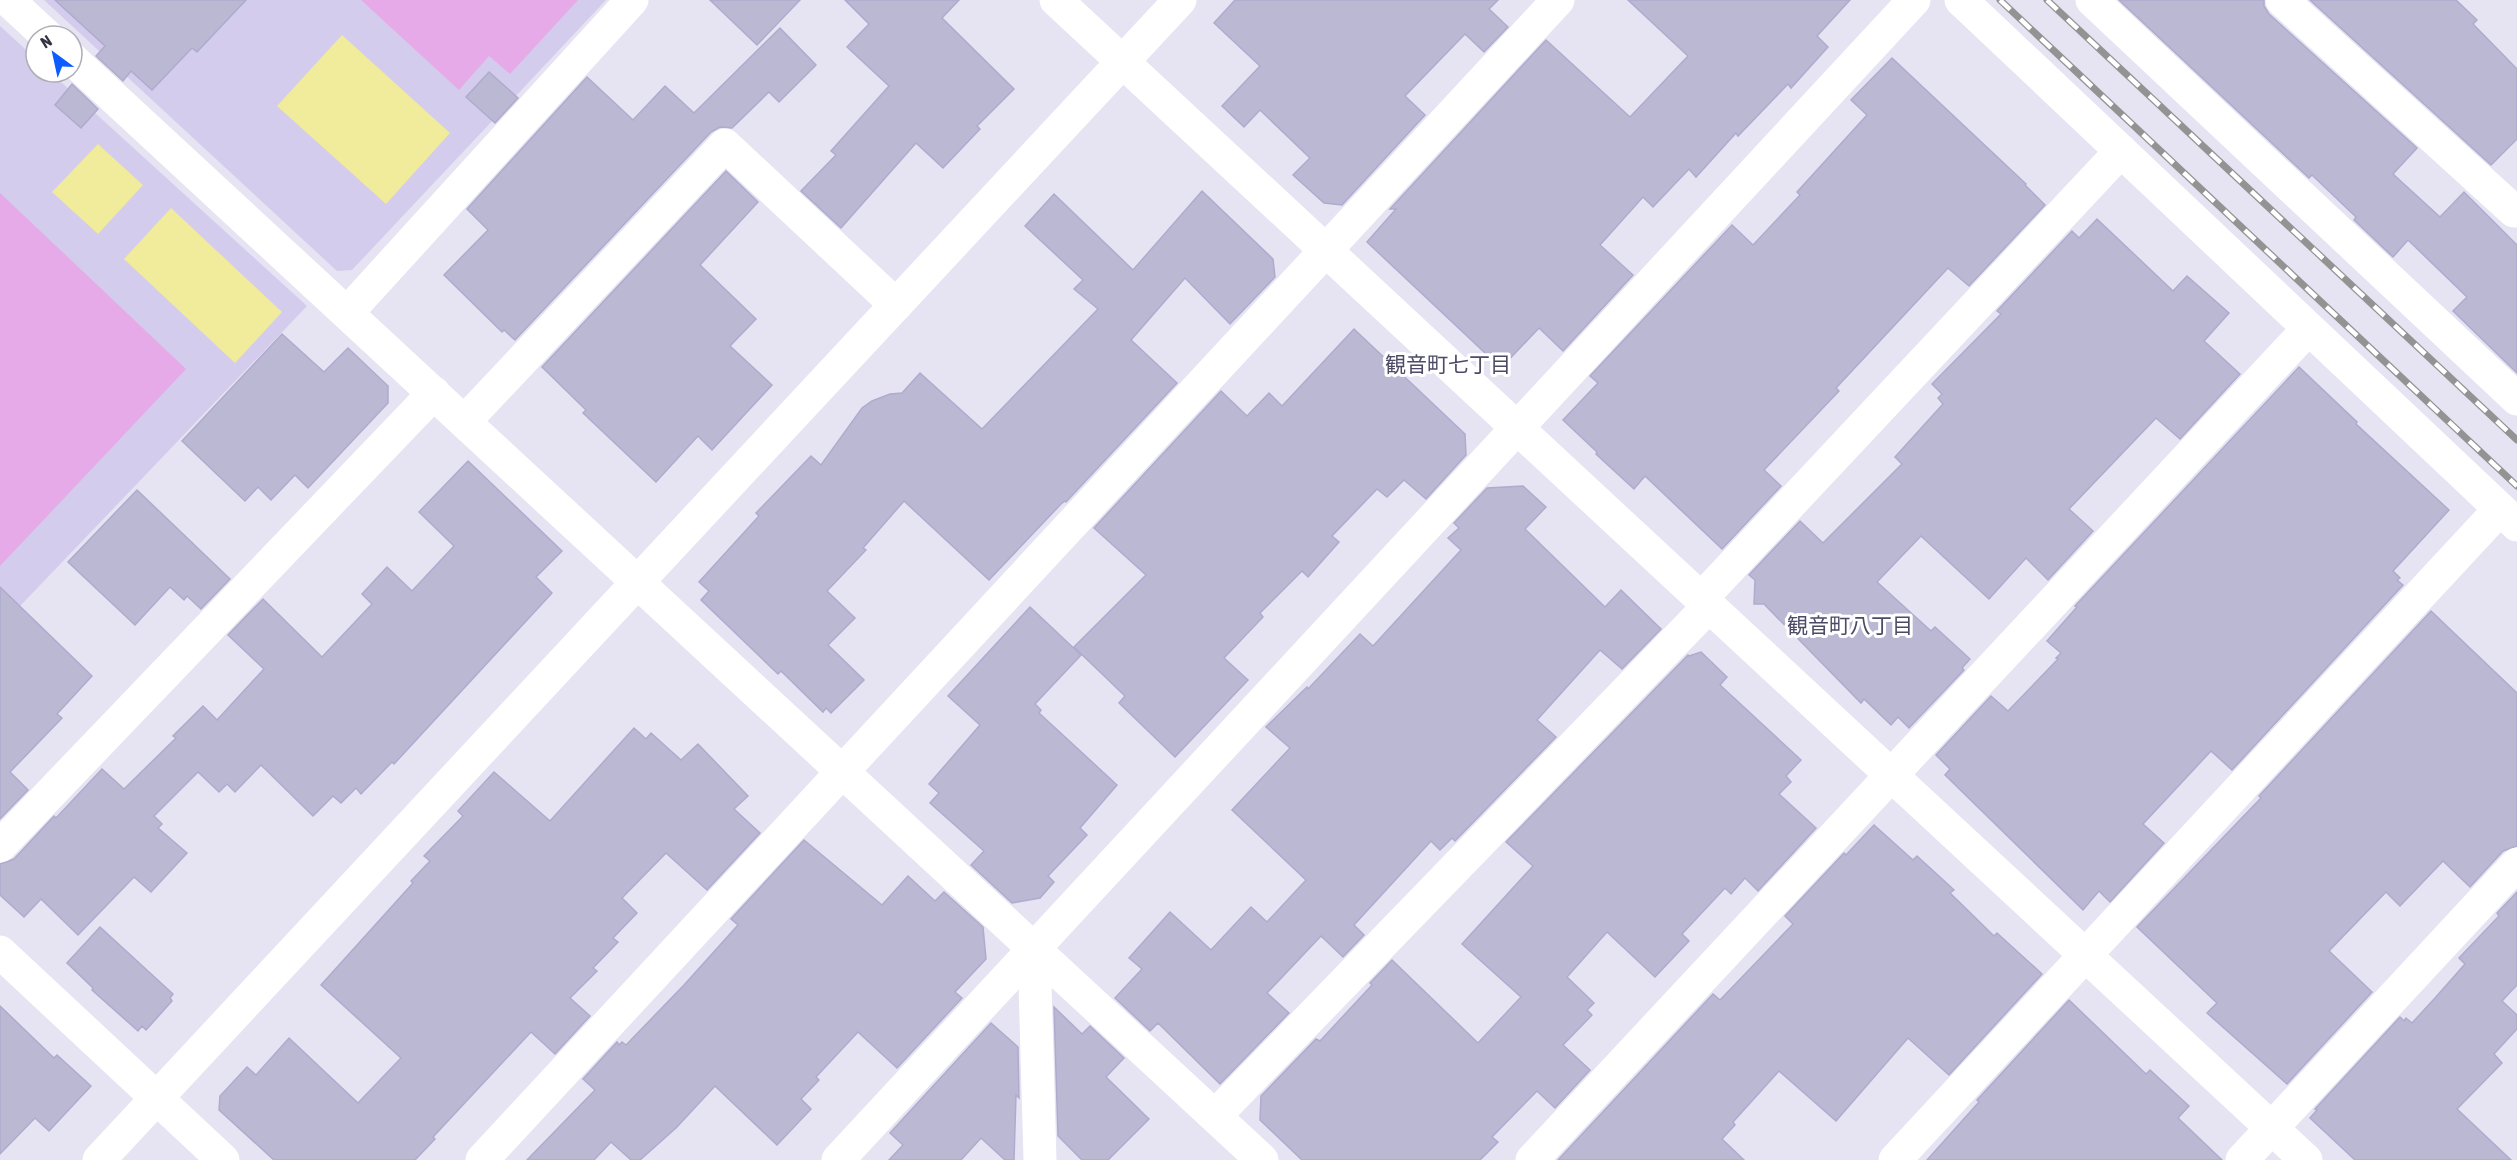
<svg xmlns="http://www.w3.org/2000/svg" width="2517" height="1160" font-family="'Asap Condensed','Noto Sans JP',sans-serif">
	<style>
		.education { fill: #d3ccec }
		.green { fill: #e6aae8 }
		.water { fill: #f1eb9c }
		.building { fill: #bbb8d3; stroke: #afabce; stroke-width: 1.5 }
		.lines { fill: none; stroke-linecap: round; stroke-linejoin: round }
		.minor { stroke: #fff; stroke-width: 33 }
		.rail-casing { stroke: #939393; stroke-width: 7 }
		.rail { stroke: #fff; stroke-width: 4.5; stroke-dasharray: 14; stroke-linecap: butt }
		.labels { text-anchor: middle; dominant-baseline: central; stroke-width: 6; stroke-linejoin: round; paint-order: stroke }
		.neighbourhood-label { font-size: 21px; fill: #4d4a66; stroke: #fff }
	</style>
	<rect width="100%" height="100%" fill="#e6e3f2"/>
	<g class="education">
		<polygon points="44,0 606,0 352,270 337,271"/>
		<polygon points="0,26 36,59 36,72 50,72 307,306 0,627"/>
	</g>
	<g class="green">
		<polygon points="361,0 578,0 510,74 489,56 459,90"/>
		<polygon points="0,193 186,369 0,566"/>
	</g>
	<g class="water">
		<polygon points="342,35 450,133 386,204 277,106"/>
		<polygon points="98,144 143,185 98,234 52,192"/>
		<polygon points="171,208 282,312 235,363 124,259"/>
	</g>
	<g class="building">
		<polygon points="55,0 246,0 197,52 192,48 152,90 131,71 123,81 96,56 105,46"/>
		<polygon points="710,0 800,0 757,45"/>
		<polygon points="845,0 959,0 942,18 1014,89 977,126 980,129 943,168 916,143 841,228 801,191 836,155 831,151 889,86 847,47 869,24"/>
		<polygon points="1235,0 1498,0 1489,9 1508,27 1484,52 1465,34 1405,96 1425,115 1342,205 1324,203 1293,175 1310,158 1260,110 1244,127 1222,106 1260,66 1214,23"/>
		<polygon points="1628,0 1850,0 1817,36 1828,47 1791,88 1788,84 1738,136 1736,133 1696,177 1689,169 1653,207 1643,197 1600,245 1633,275 1563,351 1539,328 1501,368 1367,242 1396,209 1390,209 1546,40 1630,117 1688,56"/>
		<polygon points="2119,0 2264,0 2264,6 2269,14 2417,148 2393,174 2440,217 2464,192 2517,245 2517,373 2453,311 2467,297 2408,240 2393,257 2354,220 2356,217 2312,175 2309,178"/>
		<polygon points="2310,0 2456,0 2477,20 2473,24 2517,69 2517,139 2491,165"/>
		<polygon points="780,28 816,65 779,102 769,92 732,128 720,127 711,132 515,340 504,330 502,332 444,275 488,230 467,209 587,77 633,120 665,86 694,113"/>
		<polygon points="1892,58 2026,184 2025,185 2045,205 1969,286 1948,268 1836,388 1839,391 1764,470 1781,486 1722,549 1645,476 1634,489 1596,454 1597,452 1563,420 1598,383 1590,376 1732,225 1753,245 1800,195 1797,192 1867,115 1851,100"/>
		<polygon points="489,72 518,98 495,123 466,97"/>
		<polygon points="72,84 98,109 81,128 55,105"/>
		<polygon points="726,171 758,202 700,265 756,319 730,346 772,385 712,450 698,436 656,482 583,413 586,410 542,367"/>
		<polygon points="1202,191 1273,259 1275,277 1230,324 1185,278 1131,340 1177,383 1066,502 1065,501 1061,504 989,580 904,501 863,548 866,550 827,591 855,618 828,645 864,680 831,713 826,708 823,712 781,671 778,674 701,600 709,591 699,582 759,516 756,513 811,456 821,465 862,408 872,401 890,394 902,393 920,373 982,429 1098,309 1074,289 1083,280 1025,226 1054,194 1133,270"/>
		<polygon points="2097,219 2173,291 2187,276 2229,313 2204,341 2240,374 2180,439 2156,418 2069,509 2093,531 2048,580 2026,558 1989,599 1921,536 1877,582 1931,631 1935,627 1970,659 1962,668 1964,670 1909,728 1898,717 1891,725 1864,699 1861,703 1764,604 1754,604 1755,580 1749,575 1800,521 1823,543 1902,464 1895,457 1943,404 1938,398 1942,394 1932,384 2001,314 1997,311 2072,231 2079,238"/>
		<polygon points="1354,329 1465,434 1466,455 1426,499 1404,480 1387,497 1377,489 1332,536 1339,542 1308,577 1302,571 1260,613 1263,617 1224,658 1248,680 1175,757 1119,703 1125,696 1074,647 1146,575 1094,528 1221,391 1247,416 1269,393 1282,406"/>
		<polygon points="282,334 324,372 348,348 388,386 388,403 308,488 295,475 271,500 258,487 245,501 182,441"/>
		<polygon points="2299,367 2357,422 2356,424 2449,510 2393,571 2400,578 2397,580 2403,585 2232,770 2211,751 2143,824 2164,843 2110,902 2099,891 2083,910 1945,775 1950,769 1936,755 1991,696 2008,711 2058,659 2056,658 2061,653 2047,641 2077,607 2075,606"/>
		<polygon points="468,461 562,551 536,577 552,593 394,764 392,762 361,794 356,788 341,803 333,796 313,816 261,765 235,792 227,784 219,792 198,772 154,816 162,824 158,828 187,853 151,892 134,877 78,935 41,899 24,917 0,895 0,864 14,859 54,816 56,818 102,769 124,789 176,738 173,736 203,706 217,720 264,669 228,635 263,599 322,657 372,604 362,594 387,567 412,591 454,546 419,512"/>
		<polygon points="1523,486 1546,507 1525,529 1605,607 1621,590 1661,629 1622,669 1600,650 1537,720 1556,737 1455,841 1452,838 1440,850 1431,841 1354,925 1364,935 1343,957 1321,936 1267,993 1289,1013 1220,1084 1158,1023 1150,1031 1115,998 1142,969 1129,958 1170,912 1211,950 1251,907 1267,922 1306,880 1232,810 1290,748 1266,727 1307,687 1308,689 1360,634 1373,646 1461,550 1448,538 1459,528 1454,523 1487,488"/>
		<polygon points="137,490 230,579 201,609 187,596 184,600 170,587 135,625 68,562"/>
		<polygon points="0,587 92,676 57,714 62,718 10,772 28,790 0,819"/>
		<polygon points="1030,607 1081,655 1035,704 1041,710 1039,713 1117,785 1080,828 1087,835 1048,876 1054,882 1040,898 1012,903 971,865 984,851 930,803 939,793 929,784 980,725 948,696"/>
		<polygon points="2431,611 2517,693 2517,846 2503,851 2470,887 2443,861 2400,906 2386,892 2329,951 2372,992 2287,1084 2207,1013 2217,1003 2137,927 2261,798 2259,796"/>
		<polygon points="1701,652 1727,677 1720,685 1801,760 1786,776 1791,782 1779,794 1816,828 1758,891 1745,878 1731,894 1725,888 1682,934 1689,941 1655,977 1607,932 1567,977 1594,1003 1587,1010 1592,1015 1563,1045 1590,1070 1555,1108 1537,1091 1492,1137 1498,1142 1480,1160 1302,1160 1260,1120 1261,1096 1316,1039 1320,1041 1372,985 1370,983 1392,960 1478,1043 1521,997 1462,944 1533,866 1506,842 1688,655 1689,656"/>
		<polygon points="634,728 646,739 651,733 681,760 698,744 748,796 734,809 760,833 707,890 666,853 622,898 637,913 613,938 618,942 593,968 597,971 570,998 590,1016 555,1054 531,1032 433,1137 435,1139 415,1160 274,1160 219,1110 220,1096 247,1067 256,1075 289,1038 358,1103 401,1058 321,985 413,883 411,881 430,861 424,856 463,816 458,811 494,772 550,821"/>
		<polygon points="1874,825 1913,860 1917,856 1954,890 1950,893 1994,936 1997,933 2042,974 1949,1075 1908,1038 1836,1121 1779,1071 1733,1122 1735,1125 1722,1139 1744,1160 1558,1160 1713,994 1720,1000 1793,924 1785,916 1844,853 1846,855"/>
		<polygon points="804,840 882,905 908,876 935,901 944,892 983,927 986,959 955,992 962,998 897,1068 858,1032 816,1077 819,1080 801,1099 811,1109 777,1145 715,1086 676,1128 640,1160 631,1160 611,1142 594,1160 527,1160 595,1090 583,1079 617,1042 619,1045 622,1042 626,1045 684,985 738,925 731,919"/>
		<polygon points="2517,892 2517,985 2502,1001 2517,1015 2517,1029 2494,1054 2502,1063 2457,1109 2511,1160 2355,1160 2310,1118 2317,1110 2315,1109 2400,1017 2404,1021 2406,1018 2412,1023 2435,998 2465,964 2459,958 2499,916 2497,913"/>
		<polygon points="100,927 173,994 170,998 172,1001 146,1030 142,1026 138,1031 92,990 93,988 67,963"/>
		<polygon points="2069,1000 2146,1074 2150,1070 2189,1106 2178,1118 2222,1160 1927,1160 1979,1102 1977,1100"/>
		<polygon points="0,1006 54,1058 57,1055 91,1086 49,1131 35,1118 0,1154"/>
		<polygon points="1054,1007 1082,1034 1090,1026 1124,1058 1106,1077 1149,1119 1108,1160 1082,1160 1058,1136"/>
		<polygon points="991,1023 1018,1047 1019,1098 1016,1095 1014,1160 1005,1160 981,1138 961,1160 889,1160 903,1145 890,1133"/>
	</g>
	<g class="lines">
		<g class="minor">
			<polyline points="8,0 47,36"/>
			<polyline points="1056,0 2306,1160"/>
			<polyline points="1961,0 2517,525"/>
			<polyline points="2092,0 2517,399"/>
			<polyline points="2282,0 2514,211"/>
			<polyline points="72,59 1262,1160"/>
			<polyline points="347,313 632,0"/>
			<polyline points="465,421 725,145 896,305"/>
			<polyline points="1701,599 2121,151"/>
			<polyline points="0,846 434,393"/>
			<polyline points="1034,949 1040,1160"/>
			<polyline points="0,952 223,1160"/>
			<polyline points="1215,1116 1709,606"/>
			<polyline points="99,1160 1180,0"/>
			<polyline points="482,1160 1558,0"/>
			<polyline points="838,1160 1914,0"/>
			<polyline points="1532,1160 2308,329"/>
			<polyline points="1895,1160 2500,509"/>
			<polyline points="2242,1160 2517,864"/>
		</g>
		<g class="rail-casing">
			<g id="rail">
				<polyline points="2000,0 2517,486"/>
				<polyline points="2047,0 2517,440"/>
			</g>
		</g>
		<use href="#rail" class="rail"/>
	</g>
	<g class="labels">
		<g class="neighbourhood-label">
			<text x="1448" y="364">観音町七丁目</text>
			<text x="1850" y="625">観音町八丁目</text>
		</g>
	</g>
	<g transform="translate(54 54) rotate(327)"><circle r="28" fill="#ffffff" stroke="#aeadb4" stroke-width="1.5"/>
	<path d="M0-4.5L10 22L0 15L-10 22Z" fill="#0c5dff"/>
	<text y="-9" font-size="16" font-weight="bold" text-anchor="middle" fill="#353343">N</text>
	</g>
</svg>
